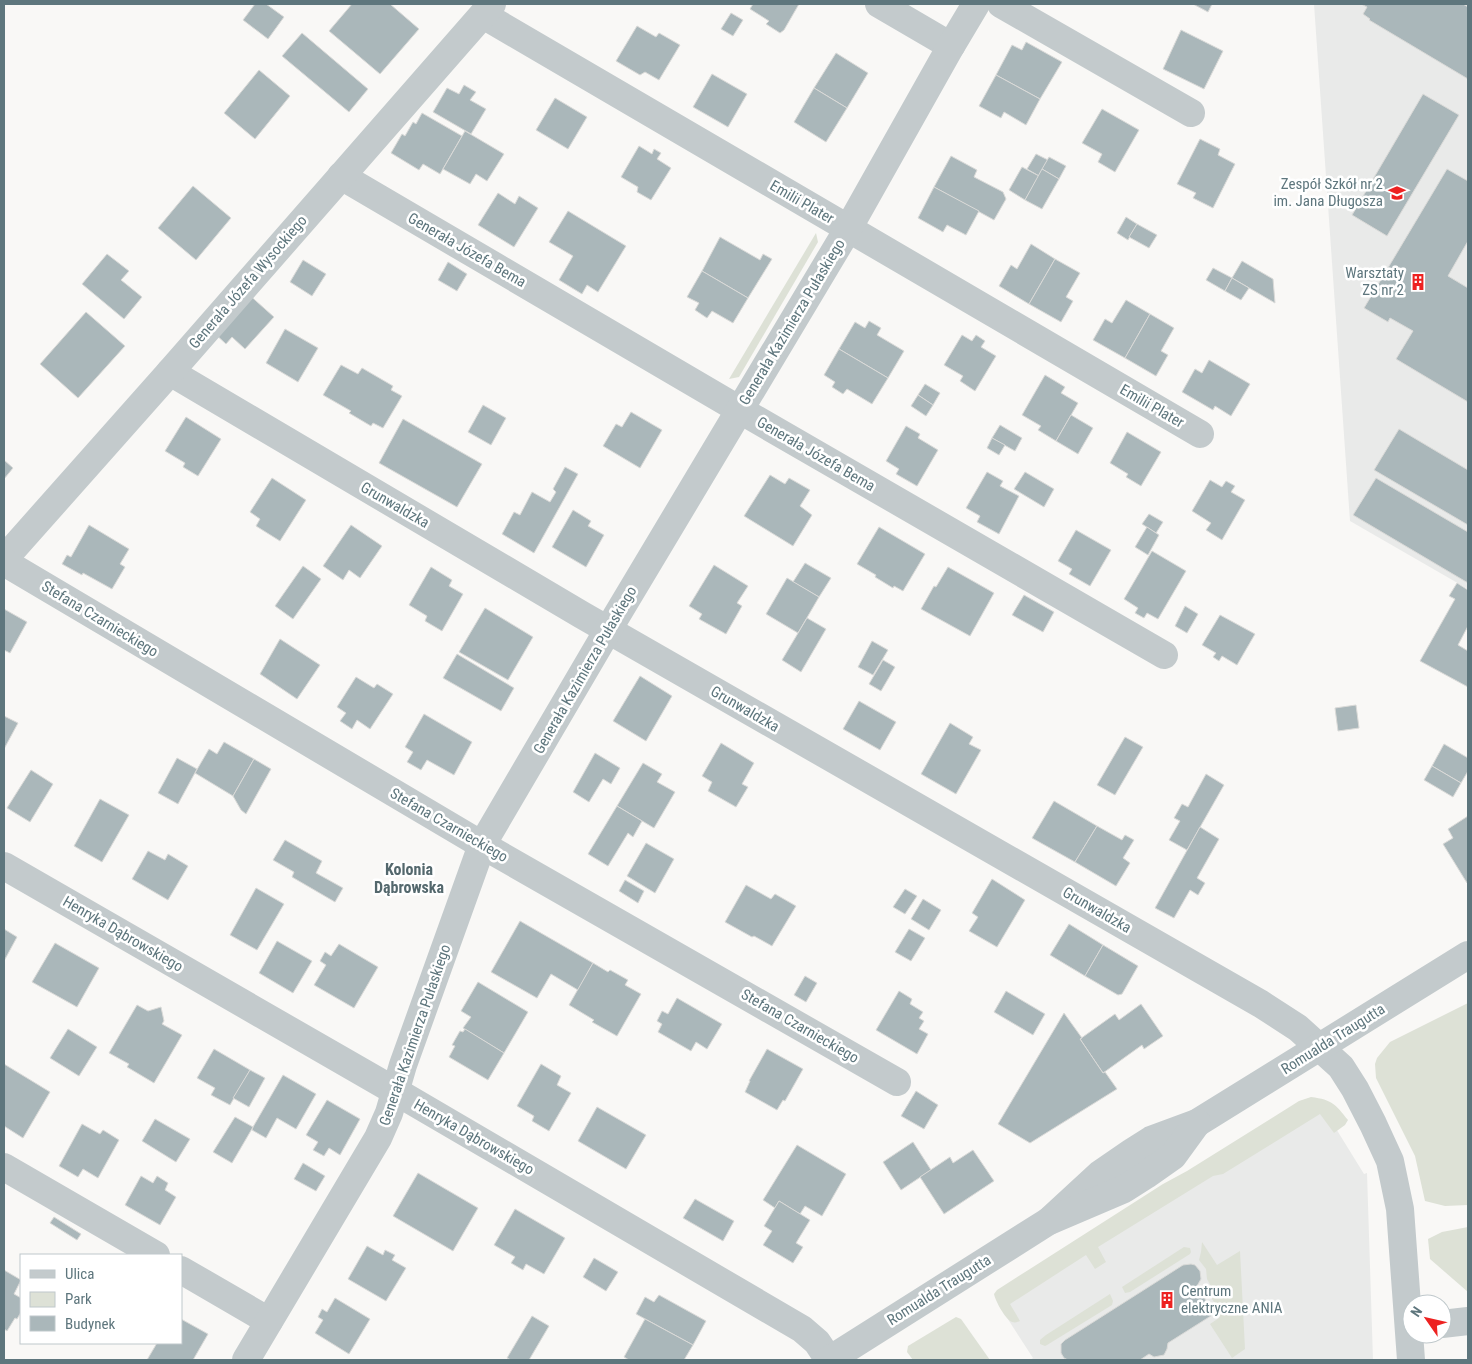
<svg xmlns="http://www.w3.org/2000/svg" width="1472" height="1364" font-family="'Roboto Condensed',sans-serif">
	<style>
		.built { fill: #e9eae9 }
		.green { fill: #dde1d6 }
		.building { fill: #aab7ba; stroke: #dadad8 }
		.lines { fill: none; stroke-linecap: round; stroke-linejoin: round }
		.minor { stroke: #c3cacc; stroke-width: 28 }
		.tertiary { stroke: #c3cacc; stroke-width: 28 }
		.labels { text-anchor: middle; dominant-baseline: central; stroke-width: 5; stroke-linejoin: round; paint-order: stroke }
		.poi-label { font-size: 15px; fill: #5e767d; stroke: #fff; text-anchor: end }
		.street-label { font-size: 15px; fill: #5e767d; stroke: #fff }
		.neighbourhood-label { font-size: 16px; font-weight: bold; fill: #54686d; stroke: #fff }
	</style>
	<rect width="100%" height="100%" fill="#f9f8f6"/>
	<g class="built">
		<polygon points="1314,4 1468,4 1468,589 1350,521"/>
		<polygon points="1322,1106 1364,1174 1367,1173 1373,1360 1030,1360 1033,1358 998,1304 1172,1193"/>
	</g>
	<g class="green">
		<polygon points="816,233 818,242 739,377 729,379"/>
		<polygon points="1468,1003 1468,1205 1445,1206 1425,1201 1415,1156 1376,1078 1375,1064 1377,1058 1390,1042"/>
		<path d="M 1311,1097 C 1333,1100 1335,1104 1348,1120 L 1345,1125 L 1334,1133 L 1320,1114 L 1223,1174 L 1213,1176 L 1098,1247 L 1106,1262 L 1095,1269 L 1086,1255 L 1010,1304 L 1020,1321 C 1017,1322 1016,1323 1012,1322 C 1005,1319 995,1300 994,1294 L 997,1290 L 1163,1184 L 1187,1171 L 1299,1101 Z"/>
		<polygon points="1468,1227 1468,1292 1430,1259 1428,1239 1442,1232"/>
		<polygon points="1202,1242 1217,1265 1240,1251 1245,1349 1232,1358 1210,1324 1219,1318 1221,1313 1212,1299 1213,1290 1207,1279 1206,1269 1199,1260 1201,1252"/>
		<polygon points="1184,1247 1190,1248 1191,1252 1190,1254 1130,1292 1125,1293 1122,1287"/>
		<polygon points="1110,1294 1113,1301 1112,1305 1047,1345 1045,1346 1040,1344 1040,1340 1046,1335"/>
		<polygon points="956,1317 961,1319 990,1360 913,1360 907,1352 908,1346"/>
	</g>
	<g class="building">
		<polygon points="255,4 266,4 284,17 268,39 243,20"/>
		<polygon points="352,4 390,4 419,29 380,74 329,31"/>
		<polygon points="753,4 799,4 784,30 780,33 766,24 769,21 750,9"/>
		<polygon points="1193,4 1212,4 1208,12"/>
		<polygon points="1361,4 1463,4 1468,7 1468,79 1369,20 1370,19 1363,14 1367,7"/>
		<polygon points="731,13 743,20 733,36 721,29"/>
		<polygon points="637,26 656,37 659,33 680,45 659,80 645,72 640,75 616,61"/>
		<polygon points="1181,30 1223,51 1204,89 1163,69"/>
		<polygon points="302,33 368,89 349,112 282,56"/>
		<polygon points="1026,42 1062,62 1040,99 996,75 1012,45 1022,50"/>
		<polygon points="836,53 868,73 847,108 814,88"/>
		<polygon points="259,70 290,96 255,139 224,113"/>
		<polygon points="712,74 747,94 728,127 693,107"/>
		<polygon points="996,75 1040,99 1026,125 1004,112 1001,118 979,106"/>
		<polygon points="464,85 476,92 470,100 486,109 471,134 433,112 447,88 459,94"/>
		<polygon points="814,88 847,108 826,142 794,122"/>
		<polygon points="1423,94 1459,115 1387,236 1352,215"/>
		<polygon points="555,98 587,117 568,149 536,130"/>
		<polygon points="1102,109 1139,130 1115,172 1098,162 1102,154 1082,143"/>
		<polygon points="422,113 462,136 440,174 423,164 419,170 391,153 402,134 405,136 413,122 416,124"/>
		<polygon points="465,131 504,154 487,181 476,174 470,184 443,169"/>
		<polygon points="1200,139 1220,149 1218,155 1235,164 1213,208 1193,198 1196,193 1177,184"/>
		<polygon points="639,146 652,154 654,149 661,153 657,159 671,168 651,200 637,192 638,187 621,177"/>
		<polygon points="1036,154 1048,160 1039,176 1027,169"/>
		<polygon points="951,156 977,170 974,177 1003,192 1006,199 994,220 934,187"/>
		<polygon points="1049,157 1066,166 1059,179 1042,169"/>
		<polygon points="1022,167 1039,176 1025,200 1009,190"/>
		<polygon points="1042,169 1059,179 1042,209 1025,200"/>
		<polygon points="1447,169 1468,181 1468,241 1448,276 1468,288 1468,402 1396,359 1413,331 1390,318 1388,322 1364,308"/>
		<polygon points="193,186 231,218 196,260 158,228"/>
		<polygon points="934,187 979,211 966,235 947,225 943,232 918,218"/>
		<polygon points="498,193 515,204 519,196 538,208 514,247 478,225"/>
		<polygon points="568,211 626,246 598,292 587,285 582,294 559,280 573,256 549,242"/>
		<polygon points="1126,217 1137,224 1128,240 1117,233"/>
		<polygon points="1137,224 1157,235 1149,248 1129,237"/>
		<polygon points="720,237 760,260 763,254 772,259 748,298 702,271"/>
		<polygon points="1031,244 1055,259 1029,304 999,286 1011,265 1017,269"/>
		<polygon points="107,254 129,271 121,280 142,297 124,319 82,284"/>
		<polygon points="1055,259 1080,273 1066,297 1073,301 1061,322 1029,304"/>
		<polygon points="303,260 326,274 312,296 290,282"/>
		<polygon points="1242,261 1273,279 1275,303 1232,278"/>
		<polygon points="448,262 467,274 457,291 438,280"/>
		<polygon points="1213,268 1232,278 1225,291 1206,280"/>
		<polygon points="702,271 748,298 733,323 712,311 707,318 695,310 699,303 687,297"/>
		<polygon points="1232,278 1249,288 1241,300 1225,291"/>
		<polygon points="246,292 274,317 245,349 232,337 226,344 212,331"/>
		<polygon points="1126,300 1150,314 1125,358 1093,340 1105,319 1112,323"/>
		<polygon points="86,312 125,346 78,398 40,364"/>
		<polygon points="1150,314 1174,328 1161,351 1168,355 1156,376 1125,358"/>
		<polygon points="869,321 881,328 877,335 904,351 888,378 839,349 855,322 865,328"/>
		<polygon points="285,329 318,348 298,382 266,363"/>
		<polygon points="962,335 972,341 976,335 985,341 981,347 996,356 975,391 960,381 963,376 944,365"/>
		<polygon points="839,349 888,378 872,404 847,389 843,394 832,387 835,382 824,375"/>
		<polygon points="1209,360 1250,384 1231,416 1215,406 1213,410 1182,392 1195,369 1202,373"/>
		<polygon points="341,365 358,374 362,368 393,386 391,390 402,396 383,428 373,423 371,426 349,413 351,411 323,395"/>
		<polygon points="1045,375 1065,387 1061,393 1078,403 1056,441 1038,430 1041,426 1022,415"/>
		<polygon points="925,384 940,393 933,405 918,395"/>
		<polygon points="918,395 933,405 926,416 911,406"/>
		<polygon points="483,405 506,418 491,445 468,432"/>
		<polygon points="631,412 662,430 640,468 603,446 616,424 622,427"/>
		<polygon points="1071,415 1093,428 1078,454 1056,441"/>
		<polygon points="186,417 221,439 198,476 183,467 185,463 165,451"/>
		<polygon points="403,419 482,464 457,507 379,463"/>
		<polygon points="1000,425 1022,438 1015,451 992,438"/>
		<polygon points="906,426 920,434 918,438 938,450 917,486 896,474 899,469 886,461"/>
		<polygon points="1399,429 1468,470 1468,525 1374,470"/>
		<polygon points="1127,432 1161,452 1141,486 1126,477 1128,474 1110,463"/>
		<polygon points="992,438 1005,445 999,455 987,448"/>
		<polygon points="4,460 13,468 4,479"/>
		<polygon points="565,467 578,474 534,553 502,534 514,512 520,515 532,492 550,502 556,492 553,489"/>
		<polygon points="987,472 1003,481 1000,486 1019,496 999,534 977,522 980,516 966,508"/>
		<polygon points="1025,472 1054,489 1044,507 1014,489"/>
		<polygon points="770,475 785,484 789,478 810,490 800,506 812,515 793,546 744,516"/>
		<polygon points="272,478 306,500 280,541 256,526 260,519 250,512"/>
		<polygon points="1376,478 1468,532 1468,583 1353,515"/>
		<polygon points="1210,480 1222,487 1226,481 1235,486 1231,492 1245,500 1222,540 1206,530 1211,523 1192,511"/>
		<polygon points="573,510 591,521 588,526 604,535 586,567 552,547"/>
		<polygon points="1149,514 1163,522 1156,533 1142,524"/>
		<polygon points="89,525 129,549 120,564 125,567 112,589 83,573 82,575 62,564 67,555 71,557"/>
		<polygon points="351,525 382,546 360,578 349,570 343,580 323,566"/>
		<polygon points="879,527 925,554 903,591 894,586 893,588 875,577 876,575 857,564"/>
		<polygon points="1147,527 1159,535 1148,555 1135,547"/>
		<polygon points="1076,530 1111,550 1090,586 1069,574 1072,569 1058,561"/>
		<polygon points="1152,551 1186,571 1158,619 1147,613 1144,618 1135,613 1138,608 1124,599"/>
		<polygon points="805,563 831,578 819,597 793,582"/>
		<polygon points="714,565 748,586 737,603 742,606 726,634 699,619 702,614 689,606"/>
		<polygon points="303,566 321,579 293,619 275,606"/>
		<polygon points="431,567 452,580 449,586 463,594 442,631 425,621 427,616 409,605"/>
		<polygon points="948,567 994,593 970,636 921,609 934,586 936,587"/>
		<polygon points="787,578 819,597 798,633 766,614"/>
		<polygon points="1457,583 1468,590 1468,626 1458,645 1468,651 1468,687 1420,661 1455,599 1449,596"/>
		<polygon points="1024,595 1054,612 1043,632 1012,615"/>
		<polygon points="1185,606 1198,614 1187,633 1175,626"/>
		<polygon points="485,608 533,637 508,680 459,652"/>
		<polygon points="4,609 27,622 10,653 4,650"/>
		<polygon points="1220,615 1255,634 1237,665 1222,656 1219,661 1213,657 1216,653 1202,645"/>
		<polygon points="807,618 826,629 801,672 782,660"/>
		<polygon points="280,639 320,665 297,699 260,674"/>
		<polygon points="872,641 888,650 873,675 858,667"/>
		<polygon points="457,654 514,688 501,711 443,678"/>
		<polygon points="883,660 895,667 881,691 869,684"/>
		<polygon points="640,676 672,696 646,741 613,721"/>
		<polygon points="356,677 374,688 377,684 393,694 370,729 357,720 352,729 340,721 346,713 337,707"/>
		<polygon points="859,701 896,722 880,750 843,729"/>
		<polygon points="1356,705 1359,728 1338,731 1335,708"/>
		<polygon points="424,714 472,742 454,775 427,760 421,770 407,762 413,752 405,747"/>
		<polygon points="4,716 18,723 4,749"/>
		<polygon points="950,723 973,737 969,744 981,750 956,794 921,774"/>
		<polygon points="1125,737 1143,747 1115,795 1097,785"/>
		<polygon points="224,742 254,759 233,796 195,773 209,749 217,754"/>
		<polygon points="721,743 754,763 742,784 748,787 736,807 708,791 712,782 702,776"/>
		<polygon points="1444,744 1468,758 1468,771 1461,783 1432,766"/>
		<polygon points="595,753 620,768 611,784 603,779 589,802 573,792"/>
		<polygon points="177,758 197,769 178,804 158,793"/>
		<polygon points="254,759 271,769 246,814 241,810 233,796"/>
		<polygon points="643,763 662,774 657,782 675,792 654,828 617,806"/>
		<polygon points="1432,766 1461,783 1453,797 1424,780"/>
		<polygon points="31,770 53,784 30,822 7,808"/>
		<polygon points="1206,774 1224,785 1187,850 1169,840 1180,821 1174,818 1182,804 1188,807"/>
		<polygon points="100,799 129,815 102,862 74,846"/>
		<polygon points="1054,801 1097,826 1075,862 1032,838"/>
		<polygon points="617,806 642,821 633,837 628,833 608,866 588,854"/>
		<polygon points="1468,816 1468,883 1467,883 1443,844 1453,838 1448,829"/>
		<polygon points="1097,826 1122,840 1125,835 1134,840 1123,858 1130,863 1116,886 1075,862"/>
		<polygon points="1200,827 1219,839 1197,878 1205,883 1198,895 1190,890 1174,918 1155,908"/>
		<polygon points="285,840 322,861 316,873 343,888 335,902 292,877 294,872 273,860"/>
		<polygon points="646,843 674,859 655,893 627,876"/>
		<polygon points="148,851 165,860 168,854 188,866 168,900 132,879"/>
		<polygon points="992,879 1025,900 997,947 969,931 978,917 972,913"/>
		<polygon points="625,880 644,891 638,903 619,891"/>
		<polygon points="746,885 771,899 775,894 796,906 772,946 754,936 752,937 725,922"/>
		<polygon points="256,888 284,904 257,950 230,935"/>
		<polygon points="905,889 917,896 905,914 893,907"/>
		<polygon points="923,899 941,910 929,930 911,919"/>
		<polygon points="520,921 593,963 578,990 551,974 537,998 491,972"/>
		<polygon points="1069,924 1103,945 1085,976 1050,955"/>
		<polygon points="4,929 17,937 4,961"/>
		<polygon points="909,929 925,938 911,961 895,952"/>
		<polygon points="277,941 312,961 293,993 259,973"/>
		<polygon points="55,943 99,968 77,1007 32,982"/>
		<polygon points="339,944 378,967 354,1008 314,985 326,965 320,961 325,952 331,956"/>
		<polygon points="1103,945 1138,966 1122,994 1118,995 1085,976"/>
		<polygon points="593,963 608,972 610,970 628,980 625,985 641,994 617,1036 592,1022 594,1020 569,1005"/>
		<polygon points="805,976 817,983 806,1002 794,995"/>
		<polygon points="478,982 528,1012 504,1053 463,1028 471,1017 461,1011"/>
		<polygon points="899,991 912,999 910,1004 923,1012 919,1018 924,1021 919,1029 928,1034 917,1054 876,1030"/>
		<polygon points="1006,991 1045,1014 1033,1035 994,1012"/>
		<polygon points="677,998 722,1024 707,1049 696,1042 691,1051 658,1032 662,1024 657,1021 662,1011 668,1014"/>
		<polygon points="1141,1004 1163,1036 1144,1049 1142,1045 1103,1073 1080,1039 1115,1014 1119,1020"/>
		<polygon points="137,1005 148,1011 161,1007 164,1021 162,1024 182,1035 154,1083 127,1067 129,1064 109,1053"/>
		<polygon points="1064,1013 1082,1038 1080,1039 1103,1073 1105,1072 1117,1089 1030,1143 998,1124"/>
		<polygon points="68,1029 97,1047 79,1076 50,1058"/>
		<polygon points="465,1029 504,1053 488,1080 449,1057 455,1046 452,1045 460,1031 463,1032"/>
		<polygon points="214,1049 250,1070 230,1105 211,1095 215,1088 197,1078"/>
		<polygon points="767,1049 803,1069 785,1101 783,1100 777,1110 745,1092 750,1081 749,1081"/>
		<polygon points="4,1064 50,1092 23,1138 4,1126"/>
		<polygon points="541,1064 561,1076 557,1085 571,1093 549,1131 532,1121 534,1116 517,1106"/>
		<polygon points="250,1070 265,1078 249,1107 233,1098"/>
		<polygon points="283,1075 316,1094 296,1129 277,1118 266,1138 252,1130 253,1127"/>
		<polygon points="916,1091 938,1105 924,1129 901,1116"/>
		<polygon points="327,1100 360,1119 340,1155 329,1148 324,1156 313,1150 318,1142 306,1135"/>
		<polygon points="597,1107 646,1135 626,1169 578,1141"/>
		<polygon points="235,1117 253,1127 232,1163 213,1152"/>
		<polygon points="155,1119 190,1139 176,1162 142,1141"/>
		<polygon points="82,1124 100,1134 103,1130 119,1140 98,1178 83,1169 78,1177 59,1166"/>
		<polygon points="913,1142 931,1170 901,1190 883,1162"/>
		<polygon points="797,1145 846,1174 822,1216 805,1206 800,1214 779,1201 775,1208 763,1200"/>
		<polygon points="973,1150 994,1181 944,1214 920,1177 950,1157 953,1163"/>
		<polygon points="303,1163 325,1176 316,1191 294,1179"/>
		<polygon points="418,1173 478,1208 453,1251 393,1216"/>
		<polygon points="141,1176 153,1183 157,1176 168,1183 165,1190 176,1197 160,1225 125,1205"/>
		<polygon points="695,1199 734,1221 723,1241 683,1218"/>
		<polygon points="779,1201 810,1220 796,1243 803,1247 793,1263 763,1245 772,1231 764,1226"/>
		<polygon points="515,1209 565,1238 544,1274 526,1264 523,1270 511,1263 515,1257 494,1245"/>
		<polygon points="54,1217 81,1234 77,1240 50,1223"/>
		<polygon points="367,1246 383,1255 385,1250 395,1255 392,1260 406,1268 386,1301 348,1279"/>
		<polygon points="594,1258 618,1272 606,1291 583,1277"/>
		<polygon points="1191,1264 1195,1265 1200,1271 1201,1279 1197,1286 1214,1314 1168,1343 1167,1349 1164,1355 1154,1357 1149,1354 1140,1360 1068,1360 1064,1358 1061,1353 1061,1344 1065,1340 1183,1265"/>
		<polygon points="4,1270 21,1280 14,1294 21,1298 21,1312 17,1319 15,1318 7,1331 4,1329"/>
		<polygon points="659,1295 706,1321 693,1345 636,1314 645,1297 654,1302"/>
		<polygon points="335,1298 370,1319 349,1354 315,1333 323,1320 318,1317 322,1309 327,1312"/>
		<polygon points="532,1316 549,1326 529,1360 511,1360 507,1358"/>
		<polygon points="181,1319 208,1334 193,1360 147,1360 157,1343 181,1343"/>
		<polygon points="645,1319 693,1345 684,1360 629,1360 624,1357"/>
	</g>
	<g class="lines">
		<g class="minor">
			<polyline points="879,4 951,46"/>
			<polyline points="1001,4 1191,113"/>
			<polyline points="483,15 1200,434"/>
			<polyline points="341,176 740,410 1164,655"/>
			<polyline points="170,372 582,615 1261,1004 1298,1028 1341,1067 1355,1089 1373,1124 1390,1161 1400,1209 1411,1360"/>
			<polyline points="4,559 170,372 492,4"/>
			<polyline points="4,562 482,845 897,1082"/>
			<polyline points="4,866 395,1091 802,1329 817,1342 829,1360"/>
			<polyline points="4,1167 156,1255"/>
			<polyline points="181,1270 269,1321"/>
			<polyline points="1442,1324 1468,1321"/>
			<polyline points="246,1360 378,1138 389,1113 403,1065 482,845 608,630 848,229 951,46 976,4"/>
		</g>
		<g class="tertiary">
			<polyline points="1049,1221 1100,1174 1132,1152 1151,1140 1197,1123 1468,955"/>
			<polyline points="829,1360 1049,1221 1124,1189 1146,1175 1173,1156 1197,1123"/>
		</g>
	</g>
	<defs>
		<g id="school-bare" transform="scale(1.35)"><path d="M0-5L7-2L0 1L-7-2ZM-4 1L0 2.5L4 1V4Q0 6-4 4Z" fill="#ed2221" stroke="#fff" stroke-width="2.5" paint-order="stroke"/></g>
		<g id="building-bare" transform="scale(1.35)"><path d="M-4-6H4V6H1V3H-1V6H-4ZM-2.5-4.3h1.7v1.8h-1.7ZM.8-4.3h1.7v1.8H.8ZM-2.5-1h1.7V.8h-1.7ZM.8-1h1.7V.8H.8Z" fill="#ed2221" stroke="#fff" stroke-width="2.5" paint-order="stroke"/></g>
	</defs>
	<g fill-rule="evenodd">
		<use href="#school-bare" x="1397" y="193"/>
		<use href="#building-bare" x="1418" y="282"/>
		<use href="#building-bare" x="1167" y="1300"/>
	</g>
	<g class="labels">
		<g class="poi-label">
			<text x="1383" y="184">Zespół Szkół nr 2<tspan x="1383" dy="17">im. Jana Długosza</tspan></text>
			<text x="1404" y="273">Warsztaty<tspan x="1404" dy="17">ZS nr 2</tspan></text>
			<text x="1181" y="1291" text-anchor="start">Centrum<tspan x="1181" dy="17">elektryczne ANIA</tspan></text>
		</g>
		<g class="street-label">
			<text transform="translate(802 202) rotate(30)">Emilii Plater</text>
			<text transform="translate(467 250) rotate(30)">Generała Józefa Bema</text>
			<text transform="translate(248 282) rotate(-49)">Generała Józefa Wysockiego</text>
			<text transform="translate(792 322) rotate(-59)">Generała Kazimierza Pułaskiego</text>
			<text transform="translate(1152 406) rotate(30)">Emilii Plater</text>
			<text transform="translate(816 454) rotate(30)">Generała Józefa Bema</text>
			<text transform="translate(395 505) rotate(30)">Grunwaldzka</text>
			<text transform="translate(100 619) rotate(31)">Stefana Czarnieckiego</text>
			<text transform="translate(585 670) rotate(-60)">Generała Kazimierza Pułaskiego</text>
			<text transform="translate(745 709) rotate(30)">Grunwaldzka</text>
			<text transform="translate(449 825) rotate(30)">Stefana Czarnieckiego</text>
			<text transform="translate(1097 910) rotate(30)">Grunwaldzka</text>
			<text transform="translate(123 934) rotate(30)">Henryka Dąbrowskiego</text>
			<text transform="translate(800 1026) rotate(30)">Stefana Czarnieckiego</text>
			<text transform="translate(415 1035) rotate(-71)">Generała Kazimierza Pułaskiego</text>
			<text transform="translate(1333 1039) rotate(-32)">Romualda Traugutta</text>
			<text transform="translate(474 1137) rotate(30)">Henryka Dąbrowskiego</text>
			<text transform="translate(939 1290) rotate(-32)">Romualda Traugutta</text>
		</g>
		<g class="neighbourhood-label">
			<text x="409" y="869">Kolonia<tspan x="409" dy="18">Dąbrowska</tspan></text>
		</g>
	</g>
	<rect width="1472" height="1364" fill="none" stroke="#5e767d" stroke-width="10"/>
	<rect x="20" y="1254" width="162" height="90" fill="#ffffff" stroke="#bfc8cb"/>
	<rect x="30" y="1270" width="25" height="8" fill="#c3cacc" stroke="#bfc8cb"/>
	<text x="65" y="1279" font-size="15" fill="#5e767d">Ulica</text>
	<rect x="30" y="1292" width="25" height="15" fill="#dde1d6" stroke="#bfc8cb"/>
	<text x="65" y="1304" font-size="15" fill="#5e767d">Park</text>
	<rect x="30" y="1316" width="25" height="15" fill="#aab7ba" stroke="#bfc8cb"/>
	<text x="65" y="1329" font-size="15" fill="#5e767d">Budynek</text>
	<g transform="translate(1427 1319) rotate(304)"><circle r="24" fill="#ffffff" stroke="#bfc8cb"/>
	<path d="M0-4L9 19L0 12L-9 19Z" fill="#ed2221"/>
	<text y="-8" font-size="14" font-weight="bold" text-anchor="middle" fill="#5e767d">N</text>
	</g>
</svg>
